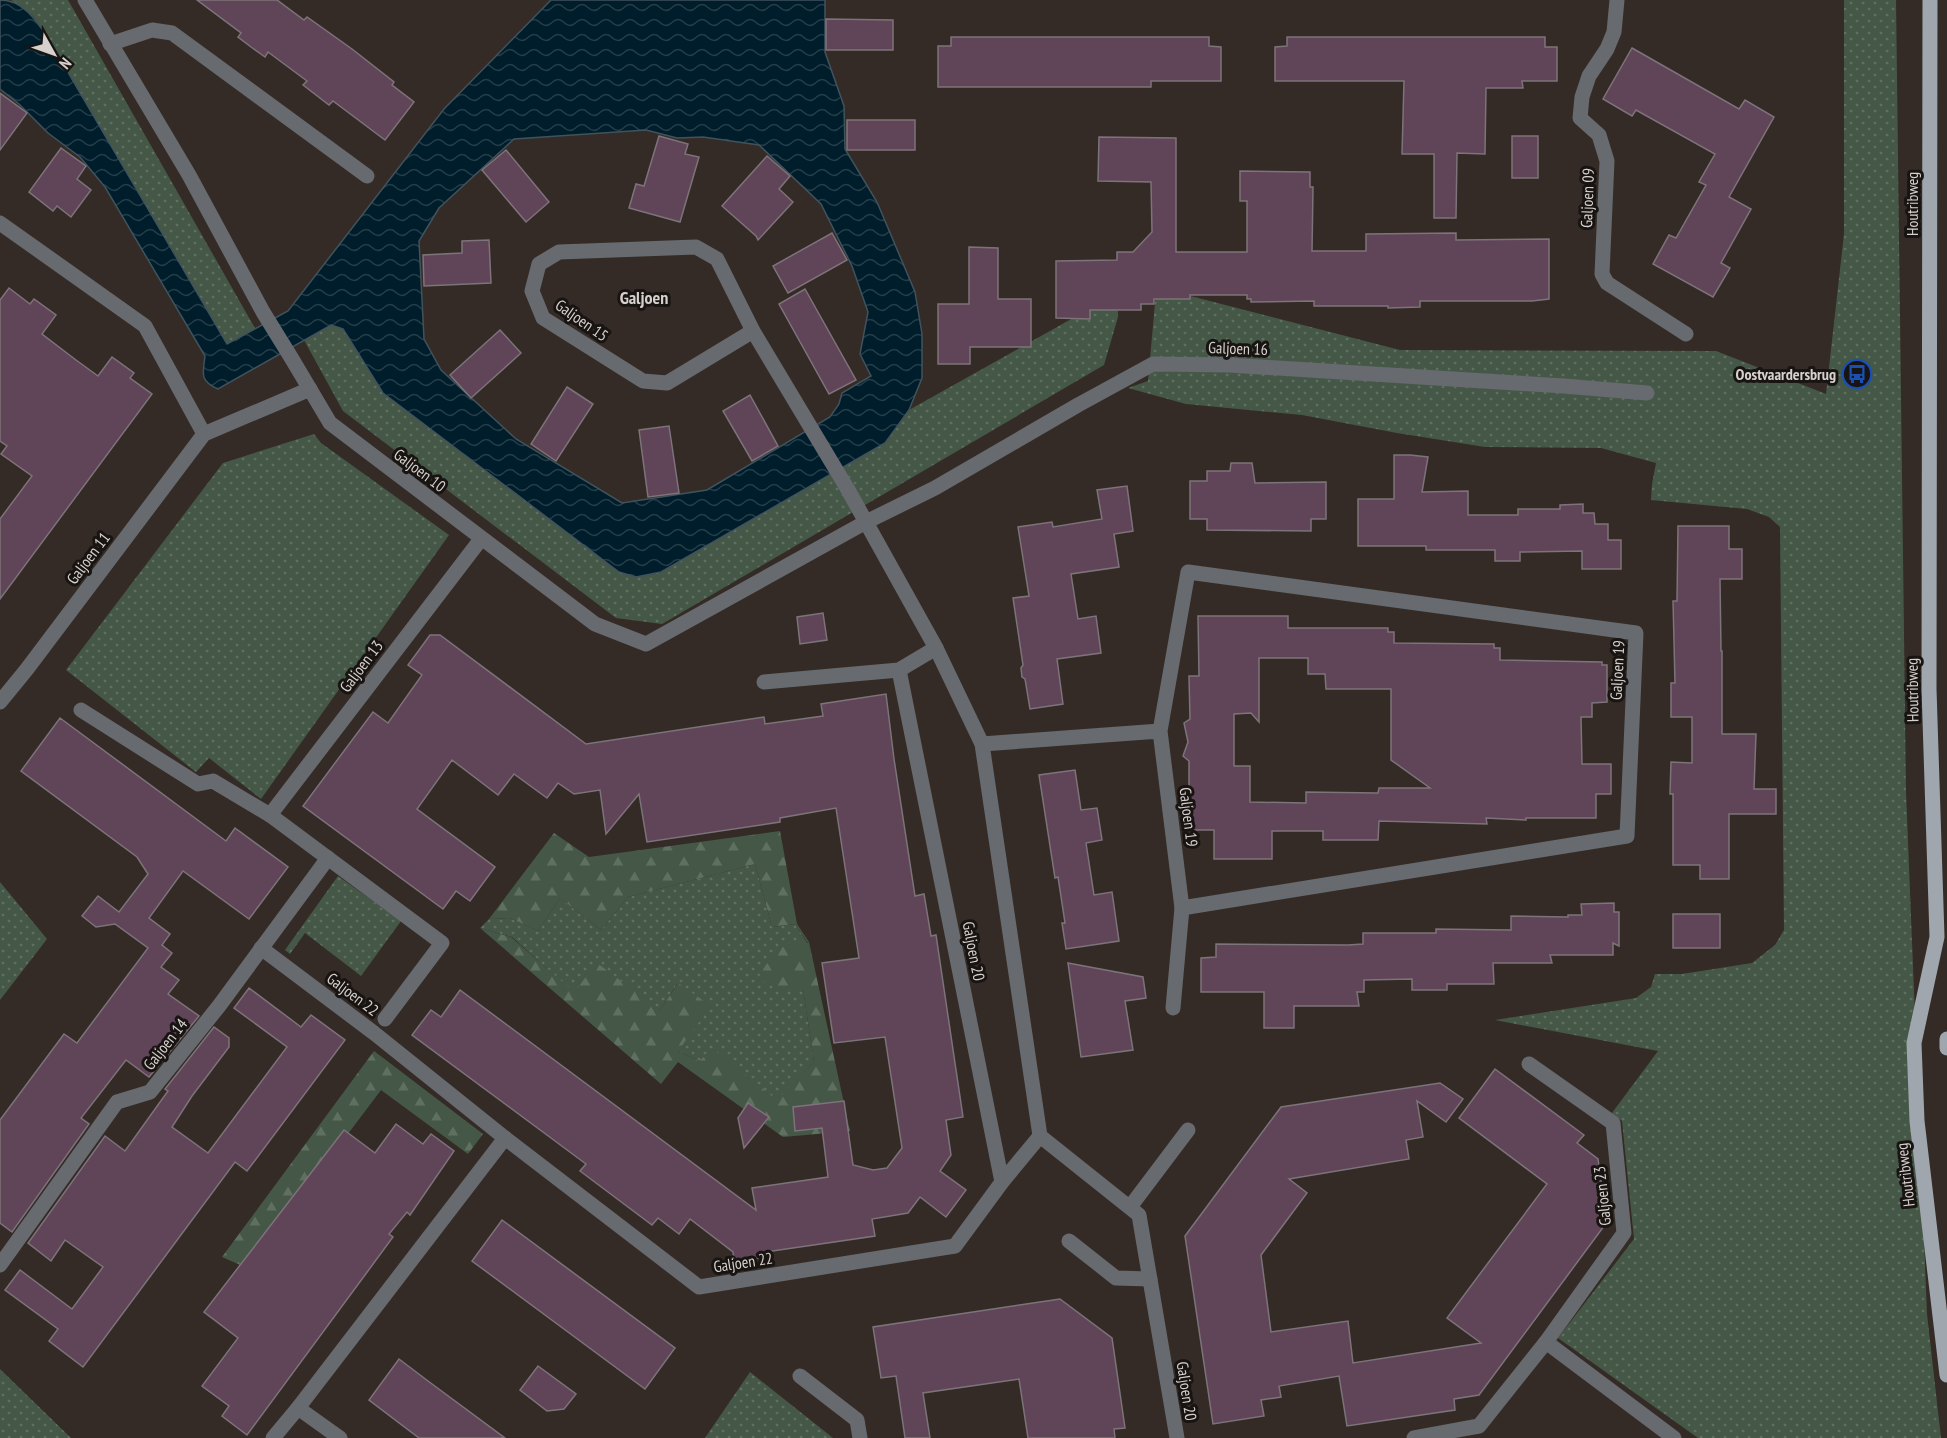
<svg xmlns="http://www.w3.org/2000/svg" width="1947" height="1438" font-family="'PT Sans Narrow',sans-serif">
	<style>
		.grass { fill: url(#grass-dots) }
		.forest { fill: url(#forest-firs) }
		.water { fill: url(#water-waves); stroke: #40535d; stroke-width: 1.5; fill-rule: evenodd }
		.building { fill: #604457; stroke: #7d737a; stroke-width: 1.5; fill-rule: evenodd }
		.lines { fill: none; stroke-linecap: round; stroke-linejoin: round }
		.minor { stroke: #676a6e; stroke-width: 15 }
		.major { stroke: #a0a6ae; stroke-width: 15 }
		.labels { text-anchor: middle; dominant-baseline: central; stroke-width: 6; stroke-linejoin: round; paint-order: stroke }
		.street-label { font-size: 16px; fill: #d7d1ce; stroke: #181412 }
		.poi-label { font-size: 16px; font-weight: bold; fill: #d7d1ce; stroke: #181412; text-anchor: end }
		.neighbourhood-label { font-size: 18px; font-weight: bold; fill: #d7d1ce; stroke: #181412 }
	</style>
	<defs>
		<pattern id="grass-dots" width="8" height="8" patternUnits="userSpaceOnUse" patternTransform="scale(1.5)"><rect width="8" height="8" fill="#455847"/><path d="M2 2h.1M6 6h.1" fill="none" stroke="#5f6f60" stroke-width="1.8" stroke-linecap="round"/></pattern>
		<pattern id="forest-firs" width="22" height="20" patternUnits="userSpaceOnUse" patternTransform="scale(1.5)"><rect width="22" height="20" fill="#455847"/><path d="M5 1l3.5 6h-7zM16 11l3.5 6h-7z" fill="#5f6f60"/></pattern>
		<pattern id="water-waves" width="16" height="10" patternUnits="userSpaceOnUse" patternTransform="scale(1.5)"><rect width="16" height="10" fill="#001d2c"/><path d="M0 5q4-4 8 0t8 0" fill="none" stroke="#243d49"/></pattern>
	</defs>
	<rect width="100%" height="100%" fill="#342b26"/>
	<g class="grass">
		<polygon points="11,0 68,0 256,330 227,344 48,38 33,16"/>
		<polygon points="1844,0 1896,0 1906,792 1927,1314 1941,1438 1698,1438 1558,1338 1634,1239 1622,1121 1612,1113 1658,1051 1495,1020 1636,998 1651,987 1655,974 1682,974 1752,963 1775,945 1784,930 1780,527 1769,517 1747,509 1651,500 1652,484 1656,463 1601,448 1485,447 1397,433 1302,415 1186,404 1128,388 1148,381 1156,292 1167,290 1400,350 1716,351 1826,394 1844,234"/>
		<polygon points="1118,298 1118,317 1104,365 662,624 616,618 343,411 304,340 331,325 343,329 383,393 619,572 636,577 661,572 885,443 909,410 1107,299"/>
		<polygon points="314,434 321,443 449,535 261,799 209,758 196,772 66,670 223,463"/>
		<polygon points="755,864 772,927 795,924 808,944 777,989 803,989 814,1062 777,1101 713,1050 699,1061 678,1051 677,984 660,1010 574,993 512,937 480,928 489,919 510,918 538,931 560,898 601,930 628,897"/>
		<polygon points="338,876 401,921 361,976 305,933 290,954 285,950"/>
		<polygon points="0,882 47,939 0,1000"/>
		<polygon points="0,1369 71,1438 0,1438"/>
		<polygon points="750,1372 833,1438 705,1438"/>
	</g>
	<g class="forest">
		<polygon points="780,831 797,924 809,942 850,1131 783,1137 678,1062 661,1084 480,928 511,937 574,992 597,963 660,1010 678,983 711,1006 678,1051 699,1061 713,1049 777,1100 814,1062 803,989 777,989 758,978 779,944 808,943 795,924 772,927 755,864 628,897 601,930 560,898 538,931 510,918 489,919 554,833 589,857"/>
		<polygon points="374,1051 483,1134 468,1154 381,1090 247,1268 222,1257"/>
	</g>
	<path class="water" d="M 0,0 C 23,0 36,20 48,38 L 227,344 L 288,311 L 444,109 L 551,0 L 825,0 L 825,52 L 844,106 L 845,149 L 877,202 L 915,292 L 922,334 L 922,378 L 909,410 L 885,443 L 661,572 L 636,577 L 619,572 L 383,393 L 343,329 L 331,325 L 218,389 C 199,381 203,373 205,356 L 105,187 L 80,157 L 48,133 L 19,104 L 0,89 ZM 646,130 L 677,138 L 703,137 L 759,145 L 821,204 L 852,266 L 868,312 L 860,354 L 871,376 L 842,393 L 839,404 L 830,417 L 707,490 L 622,503 L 516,439 L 441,370 L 424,339 L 419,241 L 439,208 L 514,139 Z"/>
	<g class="building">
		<polygon points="197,0 277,0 304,20 307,17 352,49 394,82 392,85 414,102 385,140 333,101 329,105 303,85 307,81 268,52 265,57 251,47 238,37 241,33"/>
		<polygon points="826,19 893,20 893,50 826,50"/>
		<polygon points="951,37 1209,37 1209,46 1221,47 1221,81 1151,81 1151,87 938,87 938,46 951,46"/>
		<polygon points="1287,37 1545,37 1545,47 1557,47 1557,81 1522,81 1523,88 1486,88 1485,154 1457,153 1456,218 1434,218 1434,154 1402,154 1404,81 1275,81 1275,47 1287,46"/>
		<polygon points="1632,48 1739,109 1745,100 1774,117 1729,197 1751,209 1721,263 1730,268 1713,297 1653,264 1669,235 1676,238 1706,185 1699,182 1715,154 1636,110 1632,116 1603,99"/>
		<polygon points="0,93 27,113 0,150"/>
		<rect x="847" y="120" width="68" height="30"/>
		<polygon points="659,136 688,144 685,154 699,157 680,222 629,208 636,184 644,186"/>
		<rect x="1512" y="136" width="26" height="42"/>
		<polygon points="1099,137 1176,138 1176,252 1247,252 1247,201 1240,201 1240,171 1310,172 1310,187 1313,187 1312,251 1366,251 1366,234 1456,233 1456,240 1549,239 1549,299 1532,301 1420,301 1420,307 1388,308 1388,306 1314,306 1314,301 1251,302 1251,299 1247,299 1247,295 1190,295 1190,299 1154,299 1154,304 1141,304 1141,310 1090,310 1090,319 1056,318 1056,261 1117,260 1117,252 1133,252 1152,232 1151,182 1098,181"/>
		<polygon points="61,148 86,166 77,179 91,190 71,217 57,206 53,211 29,192"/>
		<polygon points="506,150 549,202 526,222 482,170"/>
		<polygon points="767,156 790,176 779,189 793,202 758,240 756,236 722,206"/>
		<polygon points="832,233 847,260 788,293 773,266"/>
		<polygon points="489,240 491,283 424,286 423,255 462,253 462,241"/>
		<polygon points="969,247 998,248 998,299 1031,299 1031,347 970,347 970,364 938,364 938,304 969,304"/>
		<polygon points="9,288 30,304 34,299 56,315 42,334 76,360 98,376 112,357 134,373 130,378 152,394 0,599 0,519 32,476 1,454 7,446 0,441 0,300"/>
		<polygon points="805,289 856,380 829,394 779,304"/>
		<polygon points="500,330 521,353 471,398 450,375"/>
		<polygon points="567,387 593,404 556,461 531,444"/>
		<polygon points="750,395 778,446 752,461 723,411"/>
		<polygon points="669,426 679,493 648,497 639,430"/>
		<polygon points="1394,455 1410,455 1428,457 1422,492 1468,491 1468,515 1518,515 1518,509 1560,509 1560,505 1583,504 1583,513 1594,513 1595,524 1608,524 1608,540 1621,540 1621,569 1582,569 1582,551 1520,552 1520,561 1495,561 1495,550 1426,550 1426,546 1358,546 1358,499 1394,499"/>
		<polygon points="1231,463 1252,463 1255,483 1326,482 1326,519 1311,519 1311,531 1207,530 1207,519 1190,519 1190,481 1207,481 1207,471 1230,471"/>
		<polygon points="1127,486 1133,531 1114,534 1119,567 1071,574 1078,619 1096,616 1101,653 1057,659 1063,704 1030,709 1025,679 1022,677 1021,668 1023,665 1013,598 1029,596 1018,527 1052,522 1053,527 1102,519 1097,490"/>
		<polygon points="1678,526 1729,526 1729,549 1742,549 1742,579 1720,579 1721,651 1722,651 1722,734 1756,734 1754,789 1776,789 1776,814 1729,814 1729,879 1700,879 1700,865 1673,865 1673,794 1670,794 1671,762 1692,763 1692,717 1671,717 1671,683 1675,683 1673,601 1677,601"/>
		<polygon points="823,613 827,640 800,644 797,617"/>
		<path d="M 1198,616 L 1288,616 L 1288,628 L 1388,628 L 1388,632 L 1394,632 L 1394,643 L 1494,644 L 1494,648 L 1500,648 L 1500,660 L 1602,662 L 1602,665 L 1607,665 L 1607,702 L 1592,703 L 1592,717 L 1581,717 L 1582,764 L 1611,764 L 1611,794 L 1596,794 L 1596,818 L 1526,818 L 1526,820 L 1486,818 L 1487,824 L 1379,821 L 1378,840 L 1323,840 L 1323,831 L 1272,831 L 1272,859 L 1214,859 L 1214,830 L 1189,830 L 1189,761 L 1183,756 L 1188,742 L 1184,723 L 1190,719 L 1189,676 L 1199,676 ZM 1259,658 L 1308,658 L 1308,674 L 1325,674 L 1326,689 L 1391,689 L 1391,760 L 1430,788 L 1379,788 L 1378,793 L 1306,792 L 1306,803 L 1250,802 L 1250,766 L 1234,766 L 1234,714 L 1251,713 L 1259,722 Z"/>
		<polygon points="430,635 440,635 586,744 764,717 765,724 823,716 821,704 886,694 894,759 915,896 924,894 931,936 936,935 963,1117 946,1120 951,1155 940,1171 966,1190 946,1217 920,1197 908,1213 872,1219 875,1236 758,1253 759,1258 734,1262 733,1252 690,1219 679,1234 658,1218 652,1225 580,1171 586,1164 412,1035 431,1010 441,1017 460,990 756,1210 752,1188 828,1177 822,1128 795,1131 793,1107 844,1101 853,1165 873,1170 887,1168 902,1148 885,1037 834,1043 822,963 859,958 836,808 780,818 780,822 647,842 639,794 606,834 600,790 574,794 558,783 547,798 514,774 498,795 452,760 417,809 495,867 470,901 456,891 443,909 303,806 373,712 388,723 422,675 408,665"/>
		<polygon points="60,718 226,841 235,828 288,867 249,919 183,871 149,918 170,934 162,945 172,953 161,967 179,980 168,994 199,1016 149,1077 126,1060 81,1118 89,1124 12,1232 0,1223 0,1120 64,1034 77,1043 148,948 115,924 96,927 82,916 98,896 119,912 148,874 137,857 21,771"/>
		<polygon points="1075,770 1081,810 1097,808 1102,840 1086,843 1094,895 1112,892 1119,941 1066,949 1062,923 1065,923 1058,877 1055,878 1039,775"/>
		<polygon points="1614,903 1614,912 1619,912 1619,946 1613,943 1613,955 1550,955 1552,963 1493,963 1494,984 1447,984 1447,990 1412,990 1412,979 1364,980 1364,992 1357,992 1359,1006 1294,1006 1294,1028 1264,1028 1264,992 1201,992 1201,958 1216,957 1216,944 1348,945 1363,944 1363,933 1436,933 1436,929 1511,930 1511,916 1568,917 1568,915 1582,915 1581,904"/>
		<rect x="1673" y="914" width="47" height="34"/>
		<polygon points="1068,963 1143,977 1146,998 1125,1001 1133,1050 1081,1057"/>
		<polygon points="249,988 301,1027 311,1015 345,1040 247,1171 235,1162 83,1367 49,1341 58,1329 5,1290 20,1270 72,1309 103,1267 65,1240 51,1261 28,1243 105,1136 125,1151 168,1091 165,1089 214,1027 229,1038 229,1047 192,1096 172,1127 208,1153 287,1047 234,1008"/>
		<polygon points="1495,1069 1584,1135 1577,1143 1598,1159 1607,1222 1479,1395 1454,1399 1455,1410 1347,1426 1339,1376 1279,1386 1281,1397 1261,1400 1264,1416 1213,1424 1185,1236 1281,1107 1440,1083 1463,1099 1446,1122 1417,1101 1423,1137 1406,1140 1409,1159 1289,1179 1307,1193 1261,1255 1271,1332 1348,1321 1353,1363 1481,1343 1447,1318 1547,1184 1459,1118"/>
		<polygon points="748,1103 769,1117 744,1148 738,1118"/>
		<polygon points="396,1124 423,1144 431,1134 454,1151 410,1215 407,1212 389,1234 393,1237 247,1435 222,1416 229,1406 202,1386 238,1338 204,1312 344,1130 375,1153"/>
		<polygon points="502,1220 675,1348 645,1389 472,1261"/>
		<polygon points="1060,1299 1112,1338 1125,1428 1114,1429 1115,1438 1028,1438 1019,1379 923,1393 930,1438 905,1438 896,1376 881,1378 873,1327"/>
		<polygon points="399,1359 428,1381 505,1438 419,1438 369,1400"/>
		<polygon points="538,1366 576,1394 564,1409 547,1411 520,1390"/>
	</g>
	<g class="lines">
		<g class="minor">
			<polyline points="85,0 189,175 263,312 292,359 330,423 595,624 646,644 866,522 935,488 1078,405 1153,364 1229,365 1564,386 1647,393"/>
			<polyline points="1617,0 1614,32 1607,49 1589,76 1582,97 1580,118 1599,135 1607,161 1602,274 1607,283 1686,334"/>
			<polyline points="110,44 152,30 172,33 367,176"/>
			<polyline points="0,223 145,326 204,434"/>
			<polyline points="753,331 667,383 643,381 543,318 532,291 539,264 559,252 696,247 717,259 753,331 847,488 936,648 982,744 1040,1136 1139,1215 1177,1438"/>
			<polyline points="899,670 1002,1182 1040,1136"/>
			<polyline points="764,682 899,670 936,648"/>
			<polyline points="0,702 27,669 204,434 310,389"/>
			<polyline points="81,710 198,784 213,781 270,815 442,943 385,1019"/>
			<polyline points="982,744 1160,731 1182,908 1627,836 1636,633 1188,572 1160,731"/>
			<polyline points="270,815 481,539"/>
			<polyline points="261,948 374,1033 505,1138 699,1287 955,1246 1002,1182"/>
			<polyline points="1173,1008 1182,908"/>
			<polyline points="1130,1207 1188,1130"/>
			<polyline points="1069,1241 1116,1278 1150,1279"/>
			<polyline points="0,1265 117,1102 150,1092 219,1006 328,858"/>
			<polyline points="1546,1342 1674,1438"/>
			<polyline points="800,1376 857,1420 860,1438"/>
			<polyline points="298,1408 340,1438"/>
			<polyline points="273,1438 298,1408 505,1138"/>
			<polyline points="1414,1438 1479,1426 1546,1342 1624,1233 1613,1123 1529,1064"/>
		</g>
		<g class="major">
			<polyline points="1930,0 1929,689 1937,937 1914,1043 1917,1121 1947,1375"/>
			<polyline points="1947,1039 1947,1048"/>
		</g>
	</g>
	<defs>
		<g id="bus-ring" transform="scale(1.5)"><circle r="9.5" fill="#181412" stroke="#1a4fb4" stroke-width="1.5"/><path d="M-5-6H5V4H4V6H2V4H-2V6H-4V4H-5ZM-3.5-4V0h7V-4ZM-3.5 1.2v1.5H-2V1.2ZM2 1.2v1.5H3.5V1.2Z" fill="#1a4fb4"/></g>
	</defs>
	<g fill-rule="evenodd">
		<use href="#bus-ring" x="1857" y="374"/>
	</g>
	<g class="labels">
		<g class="street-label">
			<text transform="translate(1587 198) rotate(-88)">Galjoen 09</text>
			<text transform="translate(1912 204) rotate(-90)">Houtribweg</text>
			<text transform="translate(582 320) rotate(35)">Galjoen 15</text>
			<text transform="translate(1238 348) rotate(2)">Galjoen 16</text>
			<text transform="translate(420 470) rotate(37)">Galjoen 10</text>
			<text transform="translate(88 558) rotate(-53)">Galjoen 11</text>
			<text transform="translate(361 666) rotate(-53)">Galjoen 13</text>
			<text transform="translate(1617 670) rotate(-87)">Galjoen 19</text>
			<text transform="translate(1912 690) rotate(-91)">Houtribweg</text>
			<text transform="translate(1189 817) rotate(83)">Galjoen 19</text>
			<text transform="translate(974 951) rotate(79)">Galjoen 20</text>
			<text transform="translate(353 994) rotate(37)">Galjoen 22</text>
			<text transform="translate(165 1044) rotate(-52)">Galjoen 14</text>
			<text transform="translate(1905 1175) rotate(-97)">Houtribweg</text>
			<text transform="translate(1602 1196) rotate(-96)">Galjoen 23</text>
			<text transform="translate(743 1262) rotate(-9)">Galjoen 22</text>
			<text transform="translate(1187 1391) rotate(81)">Galjoen 20</text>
		</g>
		<g class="poi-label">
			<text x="1836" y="374">Oostvaardersbrug</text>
		</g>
		<g class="neighbourhood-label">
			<text x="644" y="297">Galjoen</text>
		</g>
	</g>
	<g transform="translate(54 54) rotate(130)" stroke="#181412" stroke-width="4.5" paint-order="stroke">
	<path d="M0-4.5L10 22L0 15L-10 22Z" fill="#d7d1ce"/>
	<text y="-9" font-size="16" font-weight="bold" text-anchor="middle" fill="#d7d1ce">N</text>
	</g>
</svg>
